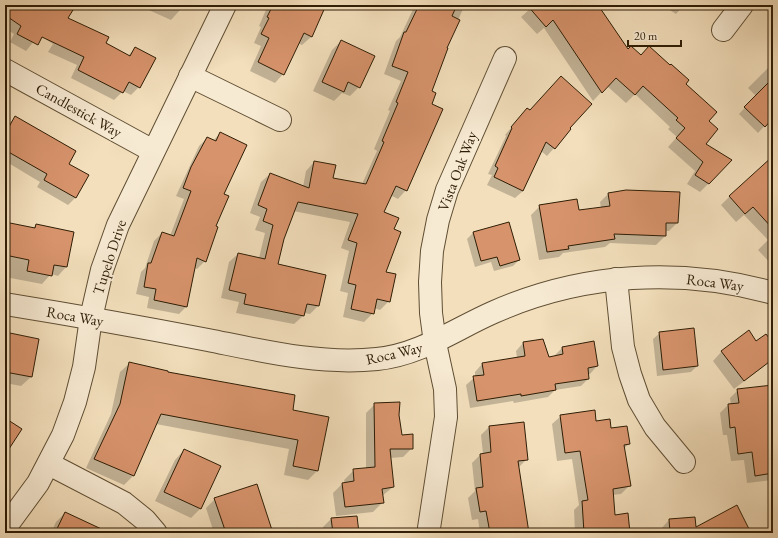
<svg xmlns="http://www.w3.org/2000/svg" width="778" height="538" font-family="'EB Garamond',serif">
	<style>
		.shadow { fill: #0003 }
		.building { fill: #d7936c; stroke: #2e1d05 }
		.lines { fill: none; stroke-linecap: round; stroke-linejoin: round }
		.minor-casing { stroke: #5f4e33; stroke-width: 24 }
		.minor { stroke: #f7ead3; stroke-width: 22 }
		.labels { text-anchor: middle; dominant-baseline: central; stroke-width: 3; stroke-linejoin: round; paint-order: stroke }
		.street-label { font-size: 15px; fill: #2e1d05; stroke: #f7ead3 }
	</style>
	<rect width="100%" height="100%" fill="#f3dfbc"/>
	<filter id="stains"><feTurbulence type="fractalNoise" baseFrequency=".005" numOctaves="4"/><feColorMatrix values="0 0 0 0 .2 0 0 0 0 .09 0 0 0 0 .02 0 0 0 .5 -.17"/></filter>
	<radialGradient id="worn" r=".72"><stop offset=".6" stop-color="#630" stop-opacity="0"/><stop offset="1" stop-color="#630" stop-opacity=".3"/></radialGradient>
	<g class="shadow">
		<polygon points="5,5 61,5 67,18 105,43 128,56 135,48 139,87 131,95 123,91 114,100 71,78 77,65 48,52 53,44 39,35 26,51 10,42 14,34 5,28"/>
		<polygon points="143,5 182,5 180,10 171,20 142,7"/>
		<polygon points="268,5 325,5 311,37 302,45 298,43 283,74 275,83 250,71 261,46 254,43 261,27 259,26"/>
		<polygon points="415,5 468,5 463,9 446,48 431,92 406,190 398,199 390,195 383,213 393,230 385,273 389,301 380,310 374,308 373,313 364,322 343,317 348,293 340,291 349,251 341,248 350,222 293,211 283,238 277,265 325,275 318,306 310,314 304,313 303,316 294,324 236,313 239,302 221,298 229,262 238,254 259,258 265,233 255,230 260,217 250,213 261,182 270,174 303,187 306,171 314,162 332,179 362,184 377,151 374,149 390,111 388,110 401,81 384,74 396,41 400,37"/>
		<polygon points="528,5 597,5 627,51 640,56 684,84 708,121 704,144 731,161 700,192 687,184 695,171 668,147 677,137 668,129 670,127 635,94 626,103 607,86 593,101 544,28 537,34 521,17 531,8"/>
		<polygon points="662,5 684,5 676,14"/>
		<polygon points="341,41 359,87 350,96 342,93 334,101 313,91 332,50"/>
		<polygon points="773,63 773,117 758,133 739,114 756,96 748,88"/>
		<polygon points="527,109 570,130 547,156 541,151 523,191 515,198 487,185 492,175 488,174 506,136 505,135"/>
		<polygon points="15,117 68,164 88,176 75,198 68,205 37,187 40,182 5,161 5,129"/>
		<polygon points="220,133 223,195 205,261 197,269 194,268 187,306 179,314 147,308 149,297 136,294 141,272 145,268 154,241 162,233 170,236 184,199 176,196 199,146 207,138 213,141"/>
		<polygon points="773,165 773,266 758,250 768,240 744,215 736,222 721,205 730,196"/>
		<polygon points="609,193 677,223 669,231 665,231 665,236 656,245 610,243 605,247 563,253 559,257 539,260 531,215 540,206 578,211 601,208 600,202"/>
		<polygon points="5,223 33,228 36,225 73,233 66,267 58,276 51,274 42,284 5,277"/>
		<polygon points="473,233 519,260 513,266 494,271 491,262 475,267 467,239"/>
		<polygon points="5,333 31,377 21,386 5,383"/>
		<polygon points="660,333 697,366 691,372 657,376 653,339"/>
		<polygon points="523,343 548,359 555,357 555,355 562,348 597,366 590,374 588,374 588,379 581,386 555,390 548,397 514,403 513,401 470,408 466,385 475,377 475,372 482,364 517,358 516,351"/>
		<polygon points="773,344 773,359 734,389 713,361 722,351"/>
		<polygon points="130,363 166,373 292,411 317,471 308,480 284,475 289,449 156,424 133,476 124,485 86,468 111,414 120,372"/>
		<polygon points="738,390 773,395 773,478 772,480 747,483 744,460 731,461 727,435 723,435 720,413 728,405 731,405 730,398"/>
		<polygon points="375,404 398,415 401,436 412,448 403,457 390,458 393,487 382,496 383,502 373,512 336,516 333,493 342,484 345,484 344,480 354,470 366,469 366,413"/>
		<polygon points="561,416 595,422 610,429 629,444 623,449 630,485 621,494 612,495 614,516 629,533 575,533 574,510 579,505 572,459 557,461 552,424"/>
		<polygon points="489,427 527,459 518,468 528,533 480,533 478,519 472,520 468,498 475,491 472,463 480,455 483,454 481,435"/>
		<polygon points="184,450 201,508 191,518 155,501 175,460"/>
		<polygon points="215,499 271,530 268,533 214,533 206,508"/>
		<polygon points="65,513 106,533 51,533 56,522"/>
		<polygon points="331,519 358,533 322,533 324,533 323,527"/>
		<polygon points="669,520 695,533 660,533 660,530"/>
	</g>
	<g class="building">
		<polygon points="5,5 63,5 73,10 68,18 109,37 106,43 130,56 135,47 156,58 140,88 129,82 123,93 78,70 84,57 42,37 38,45 17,34 21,26 5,15"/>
		<polygon points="273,5 326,5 312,37 304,33 284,75 258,62 269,38 261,34 269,18 267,17"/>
		<polygon points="419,5 457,5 452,16 460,20 447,48 448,48 432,91 436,93 432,104 443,109 407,191 396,186 384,212 399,218 394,229 401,232 386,272 396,274 390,302 377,299 374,314 351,309 356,285 348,283 357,243 348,240 358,214 298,202 284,239 278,264 326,275 319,306 307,304 304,316 244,304 246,294 229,290 238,253 265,259 273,225 263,221 267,209 258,205 270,173 309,188 314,161 336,165 333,178 366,184 384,142 382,141 398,103 396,102 408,72 392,66 404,32 406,32"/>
		<polygon points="527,5 598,5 628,49 631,46 641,55 649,46 670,65 671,64 689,80 686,84 717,112 709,121 718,129 706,144 732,160 709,184 695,175 703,162 676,138 685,128 676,120 678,118 643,86 635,95 616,78 602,93 553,20 546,27"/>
		<polygon points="341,40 375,56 360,88 348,82 344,92 322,82"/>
		<polygon points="561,76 592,104 570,128 571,129 555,149 546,142 523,191 494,177 498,168 495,166 512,128 511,127 527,108 530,110"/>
		<polygon points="773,78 773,118 765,127 744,107"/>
		<polygon points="15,116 76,151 69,164 89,175 76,198 44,180 47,174 5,150 5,134"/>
		<polygon points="220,132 247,145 224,194 229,196 216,226 218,227 206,262 197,258 187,307 154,300 156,289 144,287 148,263 151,263 162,232 174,236 191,191 183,188 191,167 207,137 216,141"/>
		<polygon points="773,156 773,229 753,207 745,214 729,196"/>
		<polygon points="626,190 680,192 678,223 666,223 666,236 614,234 615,239 568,246 569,249 547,252 539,205 577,199 579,210 610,206 608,193"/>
		<polygon points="5,222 35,228 36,224 74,232 67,267 54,265 52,276 27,271 29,260 5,255"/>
		<polygon points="509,222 520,260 500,266 497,257 481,261 473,232"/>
		<polygon points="694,328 698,366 663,370 659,332"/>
		<polygon points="749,330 756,341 766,334 773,343 773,359 744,381 721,351"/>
		<polygon points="5,332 39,339 32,377 5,372"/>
		<polygon points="543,339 549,357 563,354 562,347 594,341 598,366 588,368 589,379 555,384 556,390 521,396 521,394 477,401 473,376 484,375 482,363 525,356 523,342"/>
		<polygon points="129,362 168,371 168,372 295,395 293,410 329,417 318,471 293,466 298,440 161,414 134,476 94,459 120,404"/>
		<polygon points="773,385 773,473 755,476 752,452 738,454 735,427 730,428 728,404 739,403 737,389"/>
		<polygon points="400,402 399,415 402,435 413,434 413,449 390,449 394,487 382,489 384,503 345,507 342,483 354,481 353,469 375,467 374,403"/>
		<polygon points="595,410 596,421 610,419 611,428 627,426 630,444 624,445 631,486 613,489 615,515 628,513 630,533 584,533 582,501 588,500 580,451 565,453 560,415"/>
		<polygon points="5,418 22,429 5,455"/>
		<polygon points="524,422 528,460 518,461 529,533 490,533 486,511 480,512 476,488 483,487 480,454 491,452 489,426"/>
		<polygon points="184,449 221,466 201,509 164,492"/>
		<polygon points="257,484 272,530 264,533 226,533 214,498"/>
		<polygon points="737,505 751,533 670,533 669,519 695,517 696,527"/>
		<polygon points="65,512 110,533 55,533"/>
		<polygon points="357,516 359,533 333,533 331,518"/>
	</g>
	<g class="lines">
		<g class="minor-casing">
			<g id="minor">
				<polyline points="723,30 742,5"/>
				<polyline points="5,70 153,151"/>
				<polyline points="190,76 280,120"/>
				<polyline points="616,279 623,347 630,374 639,400 655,427 684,462"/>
				<path d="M 5,304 C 73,315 141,327 208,340 C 263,351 320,365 377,359 C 420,355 455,329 494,312 C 582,273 680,267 773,293"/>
				<polyline points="49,464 124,503 145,520 156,533"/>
				<polyline points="5,528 38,483 63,435 75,402 84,367 91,318 102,270 118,225 225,5"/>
				<polyline points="429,528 446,417 445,389 435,343 431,313 430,282 432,251 438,220 447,190 505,58"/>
			</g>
		</g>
		<use href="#minor" class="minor"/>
	</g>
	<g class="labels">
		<g class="street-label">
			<text transform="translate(79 110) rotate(29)">Candlestick Way</text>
			<text transform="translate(457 171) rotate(-69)">Vista Oak Way</text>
			<text transform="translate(109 257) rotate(-72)">Tupelo Drive</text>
			<text transform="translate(715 282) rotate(7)">Roca Way</text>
			<text transform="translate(75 316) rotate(10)">Roca Way</text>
			<text transform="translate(394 353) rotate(-13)">Roca Way</text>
		</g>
	</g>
	<rect width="778" height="538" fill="none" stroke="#f3dfbc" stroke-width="20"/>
	<rect x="6" y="6" width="766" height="526" fill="none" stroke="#2e1d05" stroke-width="2"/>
	<rect x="10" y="10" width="758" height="518" fill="none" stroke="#2e1d05"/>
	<path d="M628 40v6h53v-6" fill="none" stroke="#2e1d05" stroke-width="2"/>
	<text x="634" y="40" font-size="12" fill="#2e1d05" stroke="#f7ead3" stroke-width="3" paint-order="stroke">20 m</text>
	<rect width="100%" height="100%" filter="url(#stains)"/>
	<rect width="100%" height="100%" fill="url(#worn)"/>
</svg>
